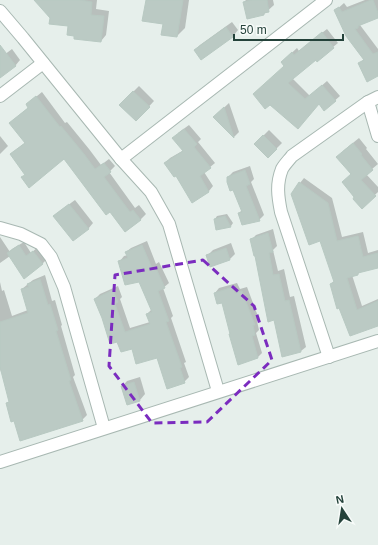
<svg xmlns="http://www.w3.org/2000/svg" width="378" height="545" font-family="Arial,sans-serif">
	<style>
		.shadow { fill: #0003 }
		.building { fill: #bbcac4; stroke: #b8c9c2 }
		.lines { fill: none; stroke-linecap: round; stroke-linejoin: round }
		.minor-casing { stroke: #a8b8b2; stroke-width: 14 }
		.minor { stroke: #fff; stroke-width: 12 }
		.marked { fill: none; stroke: #7b2cbf; stroke-width: 3; stroke-dasharray: 8 5; stroke-linejoin: round }
	</style>
	<rect width="100%" height="100%" fill="#e6efeb"/>
	<g class="shadow">
		<polygon points="43,0 97,0 96,9 109,11 106,35 101,41 69,25 51,18"/>
		<polygon points="147,0 189,0 185,28 177,36 164,23"/>
		<polygon points="246,0 273,0 274,5 264,14 244,2"/>
		<polygon points="365,0 378,0 378,17 360,25 378,49 378,70 360,63 364,59 335,11 344,3 347,7"/>
		<polygon points="232,22 238,30 233,36 201,59 195,50 200,45"/>
		<polygon points="327,29 338,43 317,60 316,59 292,78 310,96 327,81 340,96 325,109 319,103 270,104 285,65 282,62 297,48 299,51"/>
		<polygon points="12,49 20,60 15,66 0,76 0,58"/>
		<polygon points="139,86 154,101 142,114 120,105"/>
		<polygon points="42,92 65,123 67,122 89,149 101,165 109,159 115,166 109,172 135,208 139,205 146,214 141,219 126,231 110,210 64,158 26,174 11,154 26,142 10,123 29,107 27,104"/>
		<polygon points="229,103 239,132 234,137 214,117"/>
		<polygon points="189,125 201,139 198,142 215,163 204,172 213,186 209,191 192,201 176,175 165,163 170,158 184,150 178,133"/>
		<polygon points="269,130 282,143 268,157 255,144"/>
		<polygon points="0,136 8,146 0,154"/>
		<polygon points="359,138 367,148 366,149 378,164 366,174 378,187 378,192 362,207 356,197 352,174 343,151"/>
		<polygon points="250,166 254,179 251,182 264,215 259,220 239,213 242,210 228,177 233,172"/>
		<polygon points="304,178 332,198 342,237 363,232 368,253 378,250 378,267 360,272 358,274 352,275 362,306 378,299 378,315 367,329 331,284 335,280 300,183"/>
		<polygon points="75,200 93,223 88,229 54,216 60,211"/>
		<polygon points="227,214 233,223 231,226 217,229 215,219 217,216"/>
		<polygon points="273,229 277,246 273,250 278,271 284,269 290,297 294,296 306,347 301,351 283,355 275,319 251,240 256,235"/>
		<polygon points="0,237 10,252 12,249 24,242 31,253 38,247 47,259 42,264 10,256 0,263"/>
		<polygon points="147,241 156,264 159,262 169,283 163,288 173,316 171,318 186,362 184,363 189,377 184,382 158,357 117,340 95,299 100,294 118,286 122,297 120,299 130,328 150,322 147,314 152,309 140,281 120,261 124,256 128,255 126,252 131,248"/>
		<polygon points="231,243 235,254 230,259 207,256 213,250"/>
		<polygon points="45,275 52,301 55,300 62,325 61,326 75,375 73,377 87,415 82,420 15,420 7,404 10,401 2,371 1,372 0,368 0,282 2,291 4,290 12,316 28,310 22,289 33,280"/>
		<polygon points="237,283 240,289 247,287 259,319 257,321 259,330 256,333 262,353 258,357 239,364 223,302 215,293 219,288"/>
		<polygon points="140,377 145,394 140,400 127,404 122,387 127,381"/>
	</g>
	<g class="building">
		<polygon points="34,0 80,0 92,2 91,15 104,16 101,42 74,39 74,36 67,35 68,26 49,24 50,18"/>
		<polygon points="146,0 183,0 177,37 161,35 163,24 142,21"/>
		<polygon points="252,0 267,0 269,12 264,13 264,15 247,19 243,2"/>
		<polygon points="371,0 373,0 378,13 378,18 358,26 358,28 355,29 373,54 378,52 378,76 367,82 358,63 364,60 346,36 334,10 339,7 342,12"/>
		<polygon points="226,27 233,37 201,60 194,50"/>
		<polygon points="322,32 334,48 317,62 316,60 288,83 305,99 322,85 336,101 324,111 319,104 298,129 270,105 265,109 253,94 284,66 281,62 292,52 294,55"/>
		<polygon points="0,45 16,66 0,78"/>
		<polygon points="133,91 150,107 136,121 119,105"/>
		<polygon points="36,96 60,127 61,126 84,154 95,169 104,163 111,172 104,177 130,212 133,210 141,220 125,232 110,212 106,215 64,159 29,188 21,177 25,175 10,154 25,143 9,123 28,108 26,104"/>
		<polygon points="224,107 234,138 213,117"/>
		<polygon points="184,129 197,144 194,147 211,168 200,176 209,192 192,203 176,176 174,177 164,163 183,151 172,138"/>
		<polygon points="263,135 277,149 268,158 254,144"/>
		<polygon points="353,143 362,154 361,155 373,170 361,180 376,196 362,209 353,199 354,197 342,182 351,174 336,157"/>
		<polygon points="245,170 250,184 246,186 260,221 242,225 238,213 242,212 233,190 230,191 227,182 227,177"/>
		<polygon points="299,182 328,203 337,241 358,236 363,257 378,253 378,268 358,273 358,275 347,278 357,310 378,301 378,326 350,336 339,308 337,309 330,284 334,282 320,241 309,245 291,194"/>
		<polygon points="69,204 89,229 73,241 53,216"/>
		<polygon points="225,216 231,227 216,230 214,219"/>
		<polygon points="268,233 273,252 269,253 273,275 279,274 285,301 289,300 301,352 282,357 274,320 268,322 255,256 254,256 250,239"/>
		<polygon points="19,245 26,256 33,251 43,264 24,279 7,253"/>
		<polygon points="142,245 152,268 155,266 165,288 158,291 169,321 166,322 182,367 180,368 185,383 167,389 157,358 136,364 132,349 121,352 117,342 110,344 102,318 94,299 113,290 118,302 115,304 125,332 150,324 146,314 152,312 139,282 125,285 118,261 128,258 125,252"/>
		<polygon points="226,248 230,260 210,267 206,255"/>
		<polygon points="40,279 48,305 50,304 58,330 56,331 71,380 69,381 83,421 20,441 14,421 11,422 6,403 9,402 0,367 0,322 28,313 21,289 29,287 27,284"/>
		<polygon points="233,287 235,293 242,291 255,325 253,325 255,335 252,336 258,358 238,365 229,334 230,334 222,303 217,304 214,293"/>
		<polygon points="134,382 140,401 127,405 121,386"/>
	</g>
	<g class="lines">
		<g class="minor-casing">
			<g id="minor">
				<polyline points="0,11 23,38 121,159 151,192 169,224 218,391"/>
				<polyline points="0,96 43,63"/>
				<polyline points="368,102 378,136"/>
				<polyline points="121,159 326,0"/>
				<polyline points="0,228 21,234 41,244 51,257 64,287 104,428"/>
				<path d="M 329,357 L 281,212 C 278,197 276,184 282,169 C 284,165 289,160 292,156 L 368,102 L 378,97"/>
				<polyline points="0,462 378,341"/>
			</g>
		</g>
		<use href="#minor" class="minor"/>
	</g>
	<path class="marked" d="M 203,260 L 254,306 L 272,360 L 207,422 L 152,423 L 109,366 L 115,275 Z"/>
	<g transform="translate(342 509) rotate(348)" stroke="#f7fbf9" stroke-width="3" paint-order="stroke">
	<path d="M0-3L7 15L0 10L-7 15Z" fill="#24423a"/>
	<text y="-6" font-size="11" font-weight="bold" text-anchor="middle" fill="#24423a">N</text>
	</g>
	<path d="M234 34v6h109v-6" fill="none" stroke="#24423a" stroke-width="2"/>
	<text x="240" y="34" font-size="12" fill="#24423a" stroke="#f7fbf9" stroke-width="3" paint-order="stroke">50 m</text>
</svg>
